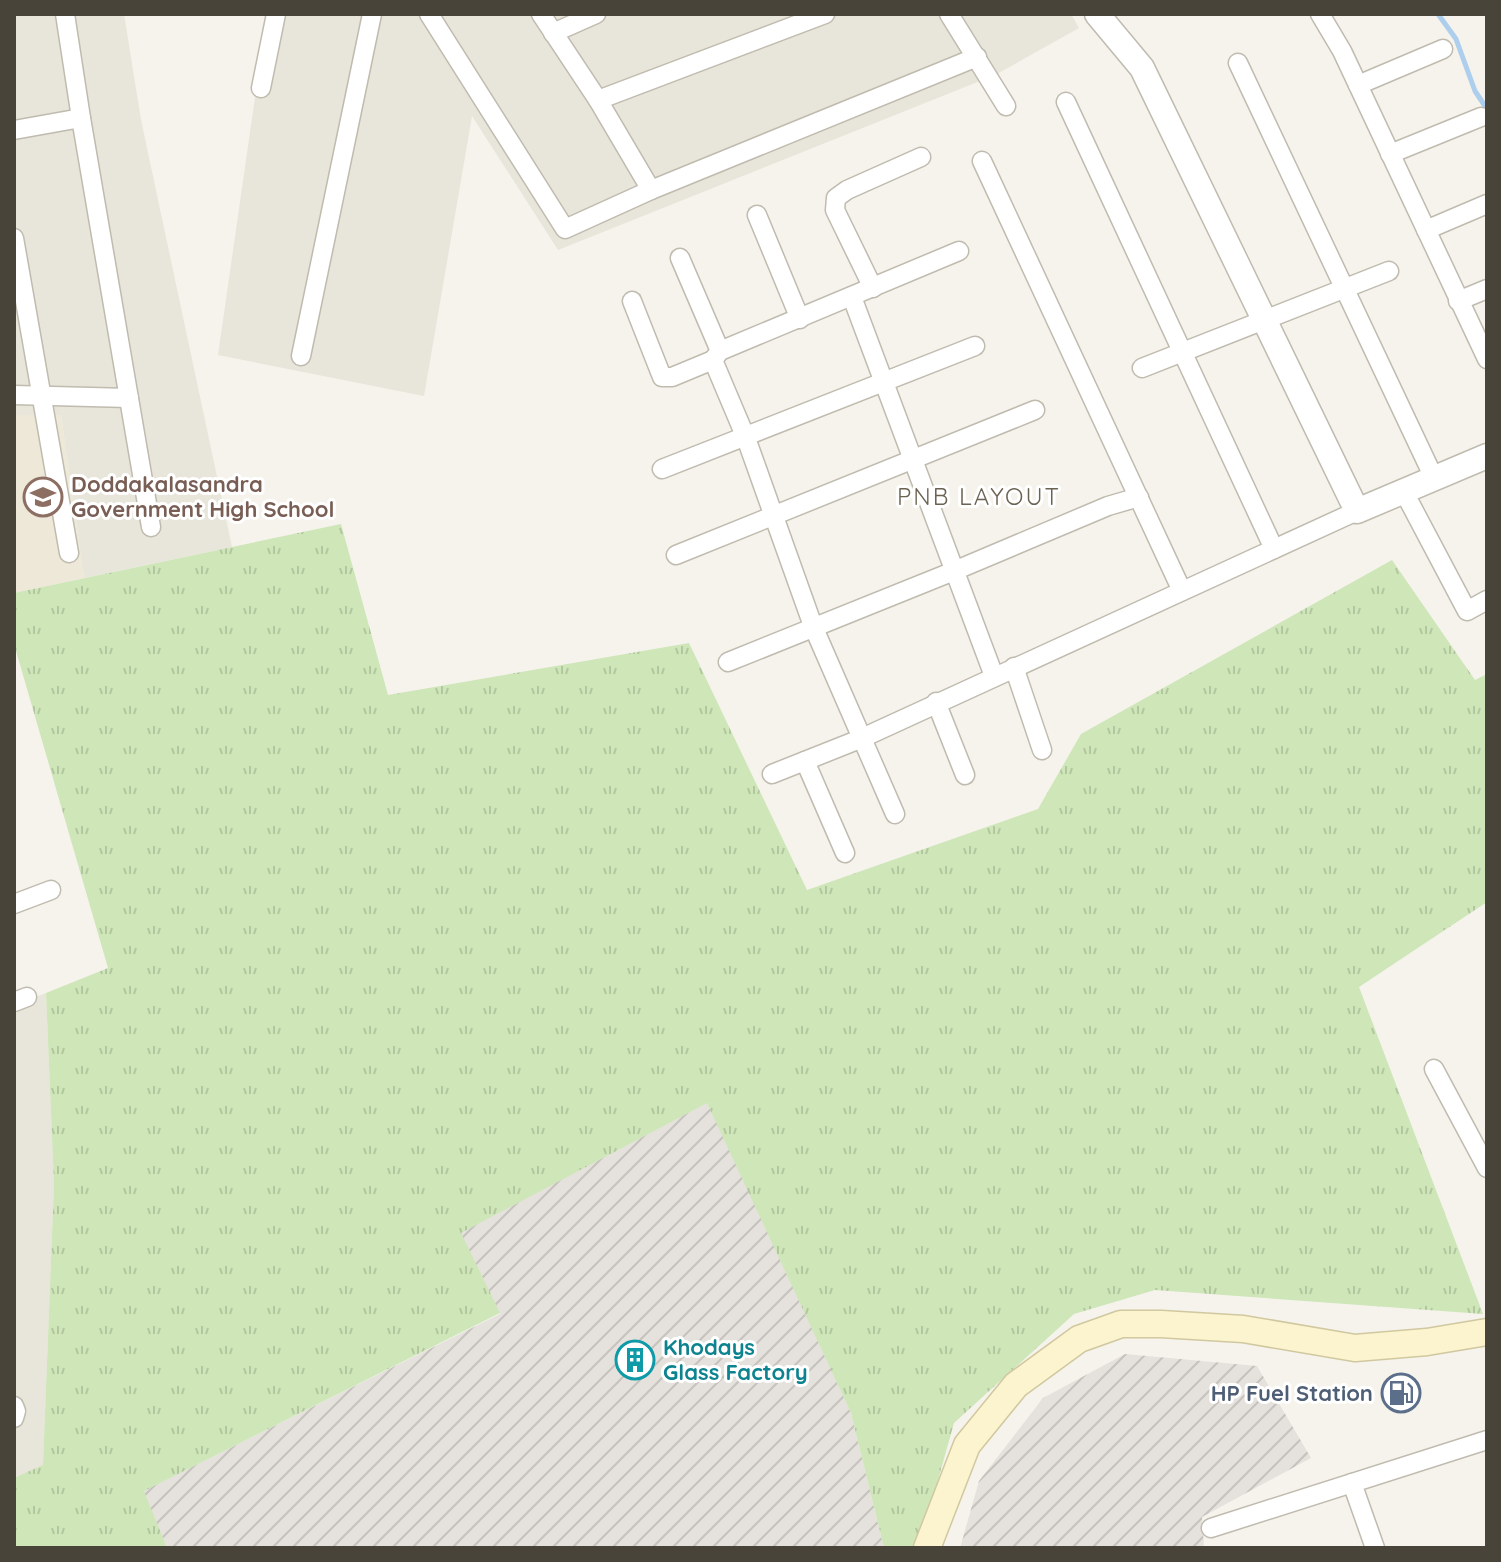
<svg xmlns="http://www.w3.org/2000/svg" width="1501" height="1562" font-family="Quicksand,sans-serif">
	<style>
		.residential { fill: #e8e5da }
		.industrial { fill: url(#industrial-furrows) }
		.education { fill: #ede8d7 }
		.grass { fill: url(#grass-tufts) }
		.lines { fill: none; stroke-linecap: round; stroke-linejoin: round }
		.stream { stroke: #adceec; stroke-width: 5 }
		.minor-casing { stroke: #c0bbaf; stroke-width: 21 }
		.tertiary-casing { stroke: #c0bbaf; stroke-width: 27 }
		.secondary-casing { stroke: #d1c89f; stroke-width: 29 }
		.minor { stroke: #fff; stroke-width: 18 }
		.tertiary { stroke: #fff; stroke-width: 24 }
		.secondary { stroke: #fbf4cf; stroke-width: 26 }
		.labels { text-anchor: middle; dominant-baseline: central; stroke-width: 6; stroke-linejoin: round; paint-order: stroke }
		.education-label { font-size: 22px; font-weight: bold; fill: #785e54; stroke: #fff; text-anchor: start }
		.culture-label { font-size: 22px; font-weight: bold; fill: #0d838f; stroke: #fff; text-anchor: start }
		.service-label { font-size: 22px; font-weight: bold; fill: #4e5e75; stroke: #fff; text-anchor: end }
		.neighbourhood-label { font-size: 24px; letter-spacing: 2px; fill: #6b6352; stroke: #fff }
	</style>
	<defs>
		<pattern id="industrial-furrows" width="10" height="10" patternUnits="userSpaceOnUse" patternTransform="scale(2)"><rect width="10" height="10" fill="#e5e2dd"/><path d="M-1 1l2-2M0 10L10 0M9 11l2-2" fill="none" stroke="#c6c3be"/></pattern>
		<pattern id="grass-tufts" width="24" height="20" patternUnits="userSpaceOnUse" patternTransform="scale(2)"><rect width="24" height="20" fill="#cee6b8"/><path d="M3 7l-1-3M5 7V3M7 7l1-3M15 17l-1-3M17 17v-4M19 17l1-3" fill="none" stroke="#b2c69f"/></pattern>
	</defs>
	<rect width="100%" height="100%" fill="#f5f3ec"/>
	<g class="residential">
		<polygon points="14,14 124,14 141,120 232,547 84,578 61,415 14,415"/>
		<polygon points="267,14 1071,14 1079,28 995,75 558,250 472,116 424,396 218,355"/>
		<polygon points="46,993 54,1184 43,1466 14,1478 14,1005"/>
	</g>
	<g class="industrial">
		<polygon points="708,1102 851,1413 884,1548 167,1548 143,1491 500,1314 460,1233"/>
		<polygon points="1125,1354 1257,1366 1311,1458 1202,1517 1204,1548 960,1548 979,1481 1043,1398"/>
	</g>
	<polygon class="education" points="14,415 61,415 84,578 14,593"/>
	<polygon class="grass" points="341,524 388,695 689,643 807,890 1038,809 1081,734 1392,560 1475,680 1487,674 1487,902 1359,987 1483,1314 1155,1290 1074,1314 954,1423 919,1548 884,1548 851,1413 707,1103 461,1233 500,1313 144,1491 167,1548 14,1548 14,1478 43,1465 54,1184 46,993 108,968 14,644 14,593"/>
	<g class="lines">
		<polyline class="stream" points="1438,14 1456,39 1475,91 1487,109"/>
		<g class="minor-casing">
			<g id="minor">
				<polyline points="65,14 81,118"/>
				<polyline points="429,14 565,229 651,190 977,57"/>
				<polyline points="541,14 598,100 651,190"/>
				<polyline points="949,14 1006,106"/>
				<polyline points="1320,14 1342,51 1487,359"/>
				<polyline points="553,33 596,14"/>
				<polyline points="1238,63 1434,478"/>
				<polyline points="1358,85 1443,49"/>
				<polyline points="261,88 276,14"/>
				<polyline points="598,100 825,14"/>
				<polyline points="1066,102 1274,549"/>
				<polyline points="14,130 81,118 151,527"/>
				<polyline points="1390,154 1481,117"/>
				<polyline points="982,161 1182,591"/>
				<polyline points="757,215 800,319"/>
				<polyline points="1426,230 1487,204"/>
				<polyline points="14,238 69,553"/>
				<polyline points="680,258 720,351"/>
				<polyline points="873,288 835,210 836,198 847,190 921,157"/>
				<polyline points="852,297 994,676"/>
				<polyline points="632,301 662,377 672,377 713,360"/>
				<polyline points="1458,301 1487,289"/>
				<polyline points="301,356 372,14"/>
				<polyline points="1142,368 1389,271"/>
				<polyline points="14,395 129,398"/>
				<polyline points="662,469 975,346"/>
				<polyline points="1403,490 1467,611 1487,600"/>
				<polyline points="676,555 1035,410"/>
				<polyline points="728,662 954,571 1108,506 1139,497"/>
				<polyline points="1014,667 1042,750"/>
				<polyline points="936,702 965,775"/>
				<polyline points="805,761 845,853"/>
				<polyline points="772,774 860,739 1357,511"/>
				<polyline points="895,814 813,626 746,438 713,360 720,351 959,251"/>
				<polyline points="14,904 51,890"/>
				<polyline points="14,1002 27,997"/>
				<polyline points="1434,1069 1487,1168"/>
				<polyline points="14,1406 16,1411 14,1418"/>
				<polyline points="1352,1483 1375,1548"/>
				<polyline points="1211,1528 1487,1440"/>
			</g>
		</g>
		<g class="tertiary-casing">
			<polyline id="tertiary" points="1097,14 1142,68 1357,511 1487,456"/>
		</g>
		<g class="secondary-casing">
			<polyline id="secondary" points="927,1548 967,1445 1016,1385 1079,1339 1121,1324 1161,1324 1243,1329 1355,1348 1427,1342 1487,1332"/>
		</g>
		<use href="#minor" class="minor"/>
		<use href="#tertiary" class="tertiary"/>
		<use href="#secondary" class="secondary"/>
	</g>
	<defs>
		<g id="school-ring" transform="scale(2)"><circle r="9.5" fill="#fff" stroke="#8d6e63" stroke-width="1.5"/><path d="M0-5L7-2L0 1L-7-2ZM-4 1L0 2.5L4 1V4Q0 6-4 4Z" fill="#8d6e63"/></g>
		<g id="building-ring" transform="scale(2)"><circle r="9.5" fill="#fff" stroke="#0f9aa8" stroke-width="1.5"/><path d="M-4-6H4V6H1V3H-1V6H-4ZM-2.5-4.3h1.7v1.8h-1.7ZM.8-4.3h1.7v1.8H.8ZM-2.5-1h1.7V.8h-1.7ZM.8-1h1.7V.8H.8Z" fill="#0f9aa8"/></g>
		<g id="fuel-ring" transform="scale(2)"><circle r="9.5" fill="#fff" stroke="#5c6f8a" stroke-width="1.5"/><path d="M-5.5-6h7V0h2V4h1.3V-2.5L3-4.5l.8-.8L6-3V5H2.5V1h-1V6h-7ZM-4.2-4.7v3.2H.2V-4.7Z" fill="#5c6f8a"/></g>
	</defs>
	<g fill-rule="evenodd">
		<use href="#school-ring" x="43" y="497"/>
		<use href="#building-ring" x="635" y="1360"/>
		<use href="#fuel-ring" x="1401" y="1393"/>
	</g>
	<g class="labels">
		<g class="education-label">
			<text x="71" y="484">Doddakalasandra<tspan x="71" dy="25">Government High School</tspan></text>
		</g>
		<g class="culture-label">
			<text x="663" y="1347">Khodays<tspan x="663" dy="25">Glass Factory</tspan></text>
		</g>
		<g class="service-label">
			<text x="1373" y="1393">HP Fuel Station</text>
		</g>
		<g class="neighbourhood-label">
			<text x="979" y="496">PNB LAYOUT</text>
		</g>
	</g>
	<rect width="1501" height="1562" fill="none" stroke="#49443a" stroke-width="32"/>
</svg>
